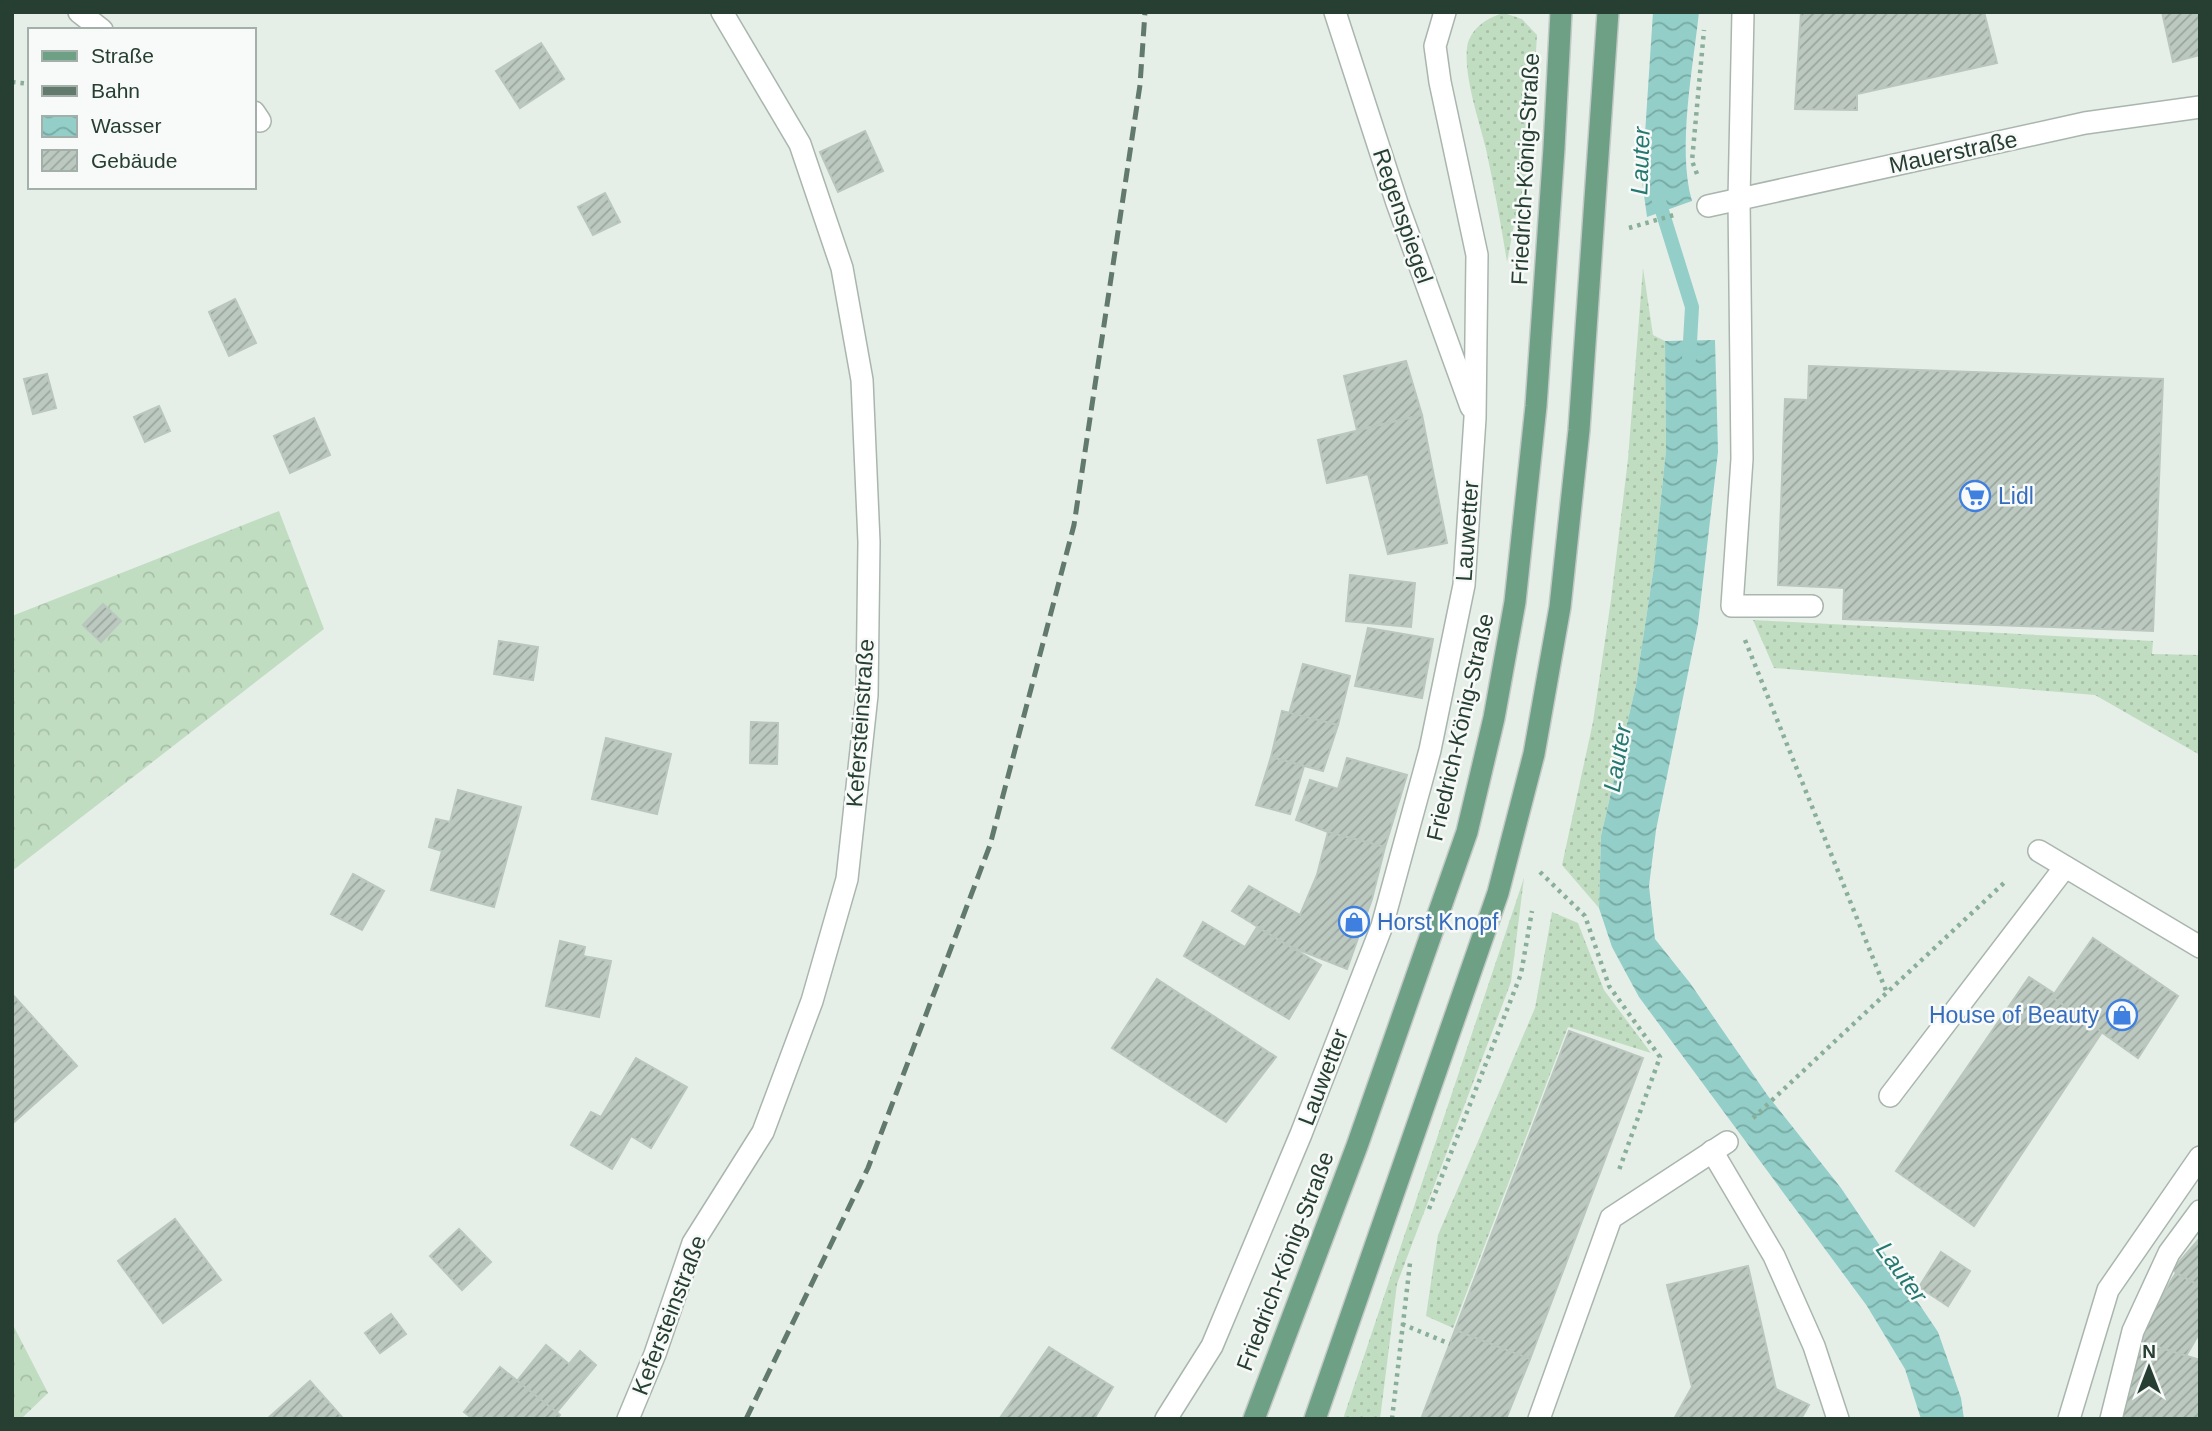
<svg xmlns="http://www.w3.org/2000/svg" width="2212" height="1431" font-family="Arial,sans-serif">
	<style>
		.grass { fill: url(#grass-dots) }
		.forest { fill: url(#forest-crowns) }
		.water { fill: url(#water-waves) }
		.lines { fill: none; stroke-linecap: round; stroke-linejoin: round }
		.stream { stroke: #93cec8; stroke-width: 14 }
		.building { fill: url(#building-hatch); stroke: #b9c7be; stroke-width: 2 }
		.minor-casing { stroke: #a9b6ae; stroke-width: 24 }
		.major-casing { stroke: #c2c9c6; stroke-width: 24 }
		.path { stroke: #89af99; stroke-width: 4.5; stroke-dasharray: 3.5 5; stroke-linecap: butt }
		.minor { stroke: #fff; stroke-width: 21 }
		.major { stroke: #6ea086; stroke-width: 21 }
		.rail { stroke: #617a6d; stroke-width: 5; stroke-dasharray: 14 7; stroke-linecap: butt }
		.labels { text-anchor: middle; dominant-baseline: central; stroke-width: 5; stroke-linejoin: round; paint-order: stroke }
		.street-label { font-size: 23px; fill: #263f32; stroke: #f7faf8 }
		.shop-label { font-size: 23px; fill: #366cbe; stroke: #f7faf8; text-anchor: start }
		.water-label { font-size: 24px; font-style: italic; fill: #247870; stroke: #f7faf8 }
	</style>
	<defs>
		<pattern id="grass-dots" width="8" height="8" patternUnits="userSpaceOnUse" patternTransform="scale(1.75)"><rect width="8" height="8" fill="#c1ddc1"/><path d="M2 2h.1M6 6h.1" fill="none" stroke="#a6bfa6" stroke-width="1.8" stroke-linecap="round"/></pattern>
		<pattern id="forest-crowns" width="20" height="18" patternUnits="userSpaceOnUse" patternTransform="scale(1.75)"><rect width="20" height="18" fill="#c1ddc1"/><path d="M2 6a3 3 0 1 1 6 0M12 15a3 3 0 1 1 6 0" fill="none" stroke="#a6bfa6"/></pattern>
		<pattern id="water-waves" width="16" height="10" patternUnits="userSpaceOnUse" patternTransform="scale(1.75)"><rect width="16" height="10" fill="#93cec8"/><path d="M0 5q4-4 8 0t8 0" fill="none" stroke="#78a9a3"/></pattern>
		<pattern id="building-hatch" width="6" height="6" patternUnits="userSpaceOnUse" patternTransform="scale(1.75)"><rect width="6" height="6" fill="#bcc9c1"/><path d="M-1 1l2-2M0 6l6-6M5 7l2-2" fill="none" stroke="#99a59d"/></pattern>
	</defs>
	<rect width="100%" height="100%" fill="#e6eee8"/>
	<g class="grass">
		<path d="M 1504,13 L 1522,19 L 1537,35 L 1528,180 L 1519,199 L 1507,262 C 1501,224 1494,187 1486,149 C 1479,120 1464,78 1467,48 C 1469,30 1487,17 1504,13 Z"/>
		<polygon points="1643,268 1653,335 1665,341 1666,450 1654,566 1636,685 1601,836 1599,908 1562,865 1593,722 1611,600 1628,459"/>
		<polygon points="1753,620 2153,641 2152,654 2200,655 2200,755 2095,695 1774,668"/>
		<polygon points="1524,878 1511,982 1397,1284 1380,1419 1343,1419"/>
		<polygon points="1552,912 1578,923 1604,990 1651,1053 1568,1027 1453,1328 1426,1316 1438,1235 1535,1008"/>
	</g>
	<g class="forest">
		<polygon points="279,511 324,629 12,871 12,616"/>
		<polygon points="12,1323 48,1393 21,1419 12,1419"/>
	</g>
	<g class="water">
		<path d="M 1653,12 L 1699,12 C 1693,68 1677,148 1692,201 L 1647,217 L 1642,180 Z"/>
		<polygon points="1715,340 1718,452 1698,624 1656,830 1649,886 1655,939 1690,983 1768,1096 1841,1188 1938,1332 1961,1398 1964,1419 1921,1419 1905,1369 1867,1306 1639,997 1612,947 1599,908 1601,836 1636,685 1654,566 1666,450 1665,341"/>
	</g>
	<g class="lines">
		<polyline class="stream" points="1659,195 1659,201 1692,307 1689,359"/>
	</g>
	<g class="building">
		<polygon points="1801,12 1984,12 1997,63 1857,94 1857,110 1795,109"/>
		<polygon points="2162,12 2200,12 2200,55 2173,62"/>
		<polygon points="541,43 564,79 520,108 496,71"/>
		<polygon points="865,131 883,171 838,192 820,152"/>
		<polygon points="605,193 620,222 593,235 578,207"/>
		<polygon points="235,299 256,343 229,356 209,312"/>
		<polygon points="1406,361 1422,415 1357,430 1344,376"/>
		<polygon points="1809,366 2163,379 2153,631 1843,619 1844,588 1778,585 1785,399 1808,400"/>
		<polygon points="47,374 56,408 33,414 24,379"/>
		<polygon points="159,406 170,431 145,442 134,417"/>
		<polygon points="1422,415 1447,543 1388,554 1368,474 1327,483 1318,440"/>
		<polygon points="314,418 330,455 290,473 274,436"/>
		<polygon points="1350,575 1415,583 1411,627 1346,621"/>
		<polygon points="103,604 121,621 101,642 83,625"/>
		<polygon points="1368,628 1433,639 1422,698 1355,686"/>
		<polygon points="499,641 538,647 533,680 494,674"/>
		<polygon points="1303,664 1350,676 1338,725 1289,714"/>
		<polygon points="1282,711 1338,725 1323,771 1271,757"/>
		<polygon points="751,722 778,723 777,764 750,763"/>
		<polygon points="606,738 671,754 657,814 592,799"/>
		<polygon points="1271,757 1304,766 1290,814 1256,805"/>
		<polygon points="1347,758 1407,775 1385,847 1328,832 1296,820 1310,780 1338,789"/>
		<polygon points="458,790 521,807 494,907 431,890 442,851 429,847 436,819 450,822"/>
		<polygon points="1328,832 1385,847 1372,899 1347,969 1289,946 1232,911 1249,886 1300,915 1317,875"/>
		<polygon points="353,874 384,891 362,930 331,914"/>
		<polygon points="1203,922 1245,947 1257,927 1321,965 1289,1019 1184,956"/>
		<polygon points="2093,938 2178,996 2138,1058 2052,997"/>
		<polygon points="560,941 585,947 583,956 611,961 599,1017 546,1006"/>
		<polygon points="2029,977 2055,994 2052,997 2102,1032 1974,1226 1896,1171"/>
		<polygon points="1157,979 1276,1057 1226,1122 1112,1048"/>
		<polygon points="12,994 77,1066 12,1124"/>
		<polygon points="1569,1031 1643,1058 1530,1359 1455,1330"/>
		<polygon points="636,1058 687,1087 651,1148 631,1136 612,1169 571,1145 591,1112 601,1117"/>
		<polygon points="175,1219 221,1280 163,1323 118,1261"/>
		<polygon points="459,1229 491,1262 462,1290 430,1256"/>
		<polygon points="2200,1238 2200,1286 2172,1270"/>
		<polygon points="1941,1252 1970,1271 1948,1306 1919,1287"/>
		<polygon points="1748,1266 1776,1389 1809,1405 1801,1419 1674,1419 1692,1387 1667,1285"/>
		<polygon points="2176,1273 2200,1286 2200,1332 2186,1356 2138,1341 2137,1335"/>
		<polygon points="391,1314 406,1334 380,1353 365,1333"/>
		<polygon points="1455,1330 1530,1359 1506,1419 1421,1419"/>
		<polygon points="2138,1341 2200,1360 2200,1412 2197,1419 2118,1419"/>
		<polygon points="546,1345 569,1364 580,1351 596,1365 556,1413 517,1381"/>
		<polygon points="1049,1347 1113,1387 1094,1419 1001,1419 1000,1418"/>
		<polygon points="500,1367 560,1415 557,1419 473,1419 464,1412"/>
		<polygon points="310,1381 342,1417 339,1419 267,1419"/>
	</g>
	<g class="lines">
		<g class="minor-casing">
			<g id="minor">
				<polyline points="79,12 102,30"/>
				<polyline points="1335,12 1397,203 1471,407"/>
				<polyline points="1743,12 1739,199 1742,459 1732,606 1812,606"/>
				<polyline points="254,112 260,121"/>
				<polyline points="1708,206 2085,123 2200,107"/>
				<polyline points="2039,851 2200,947"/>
				<polyline points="1890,1096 2065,867"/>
				<polyline points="1712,1151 1774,1256 1814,1346 1838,1419"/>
				<polyline points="628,1419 655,1354 693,1243 763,1132 812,1001 847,879 867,695 869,542 862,380 842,268 800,144 722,12"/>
				<polyline points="1166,1419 1212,1346 1301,1134 1382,926 1430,750 1464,585 1475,418 1477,255 1440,82 1435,46 1445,12"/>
				<polyline points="1539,1419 1611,1218 1727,1142"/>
				<polyline points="2069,1419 2108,1290 2200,1157"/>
				<polyline points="2111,1419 2133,1331 2169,1253 2200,1211"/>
			</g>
		</g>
		<g class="major-casing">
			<g id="major">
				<polyline points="1254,1419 1357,1146 1467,832 1494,718 1515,602 1536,406 1554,148 1561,12"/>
				<polyline points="1315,1419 1498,893 1534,754 1560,607 1579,430 1608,12"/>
			</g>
		</g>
		<g class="path">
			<polyline points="12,82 30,84"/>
			<polyline points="1697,174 1692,161 1704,30"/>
			<polyline points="1629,228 1674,215"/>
			<polyline points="1745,640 1887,993"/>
			<polyline points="1540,872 1585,916 1609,986 1660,1057 1619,1170"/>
			<polyline points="1753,1118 2005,882"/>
			<polyline points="1429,1209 1521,974 1532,911"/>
			<polyline points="1402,1324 1450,1344"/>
			<polyline points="1392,1419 1410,1263"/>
		</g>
		<use href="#minor" class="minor"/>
		<use href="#major" class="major"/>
		<polyline class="rail" points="746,1419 868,1168 990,845 1074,525 1140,85 1145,12"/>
	</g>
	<defs>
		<g id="supermarket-ring" transform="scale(1.575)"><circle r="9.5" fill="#f7faf8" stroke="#3f7fe0" stroke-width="1.5"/><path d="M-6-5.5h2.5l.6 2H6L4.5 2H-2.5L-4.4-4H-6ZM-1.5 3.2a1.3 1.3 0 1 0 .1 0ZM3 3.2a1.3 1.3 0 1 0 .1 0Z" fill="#3f7fe0"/></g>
		<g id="shop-ring" transform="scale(1.575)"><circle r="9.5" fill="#f7faf8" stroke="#3f7fe0" stroke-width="1.5"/><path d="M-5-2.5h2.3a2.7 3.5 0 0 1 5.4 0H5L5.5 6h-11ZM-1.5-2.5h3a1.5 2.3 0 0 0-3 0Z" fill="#3f7fe0"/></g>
	</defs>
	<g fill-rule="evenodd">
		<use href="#supermarket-ring" x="1975" y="496"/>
		<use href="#shop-ring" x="1354" y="922"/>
		<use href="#shop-ring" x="2122" y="1015"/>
	</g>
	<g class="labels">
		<g class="street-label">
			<text transform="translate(1953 152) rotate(-12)">Mauerstraße</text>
			<text transform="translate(1525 169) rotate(-87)">Friedrich-König-Straße</text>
			<text transform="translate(1403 216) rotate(71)">Regenspiegel</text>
			<text transform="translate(1467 531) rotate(-86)">Lauwetter</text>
			<text transform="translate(860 723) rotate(-86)">Kefersteinstraße</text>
			<text transform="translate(1460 727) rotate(-77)">Friedrich-König-Straße</text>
			<text transform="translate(1323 1077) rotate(-69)">Lauwetter</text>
			<text transform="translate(1285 1261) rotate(-69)">Friedrich-König-Straße</text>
			<text transform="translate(669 1315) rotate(-69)">Kefersteinstraße</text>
		</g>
		<g class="shop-label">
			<text x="1998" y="496">Lidl</text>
			<text x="1377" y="922">Horst Knopf</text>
			<text x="2099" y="1015" text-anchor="end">House of Beauty</text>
		</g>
		<g class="water-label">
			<text transform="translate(1640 161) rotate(-88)">Lauter</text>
			<text transform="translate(1617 758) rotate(-80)">Lauter</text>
			<text transform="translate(1902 1272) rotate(54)">Lauter</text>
		</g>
	</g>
	<rect width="2212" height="1431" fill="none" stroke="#263f32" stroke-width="28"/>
	<rect x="28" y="28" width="228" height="161" fill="#f7faf8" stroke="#a3afa9" stroke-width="2"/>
	<rect x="42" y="51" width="35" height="10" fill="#6ea086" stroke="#a3afa9" stroke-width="2"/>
	<text x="91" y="63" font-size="21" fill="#263f32">Straße</text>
	<rect x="42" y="86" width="35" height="10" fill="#617a6d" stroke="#a3afa9" stroke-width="2"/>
	<text x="91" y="98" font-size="21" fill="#263f32">Bahn</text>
	<rect x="42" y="116" width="35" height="21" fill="url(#water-waves)" stroke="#a3afa9" stroke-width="2"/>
	<text x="91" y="133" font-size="21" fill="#263f32">Wasser</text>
	<rect x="42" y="150" width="35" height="21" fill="url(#building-hatch)" stroke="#a3afa9" stroke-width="2"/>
	<text x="91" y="168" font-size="21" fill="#263f32">Gebäude</text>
	<g transform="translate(2149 1368)" stroke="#f7faf8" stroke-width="5" paint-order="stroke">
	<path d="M0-5L12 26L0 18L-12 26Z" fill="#263f32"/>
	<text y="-10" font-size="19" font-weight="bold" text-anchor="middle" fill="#263f32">N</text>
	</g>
</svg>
